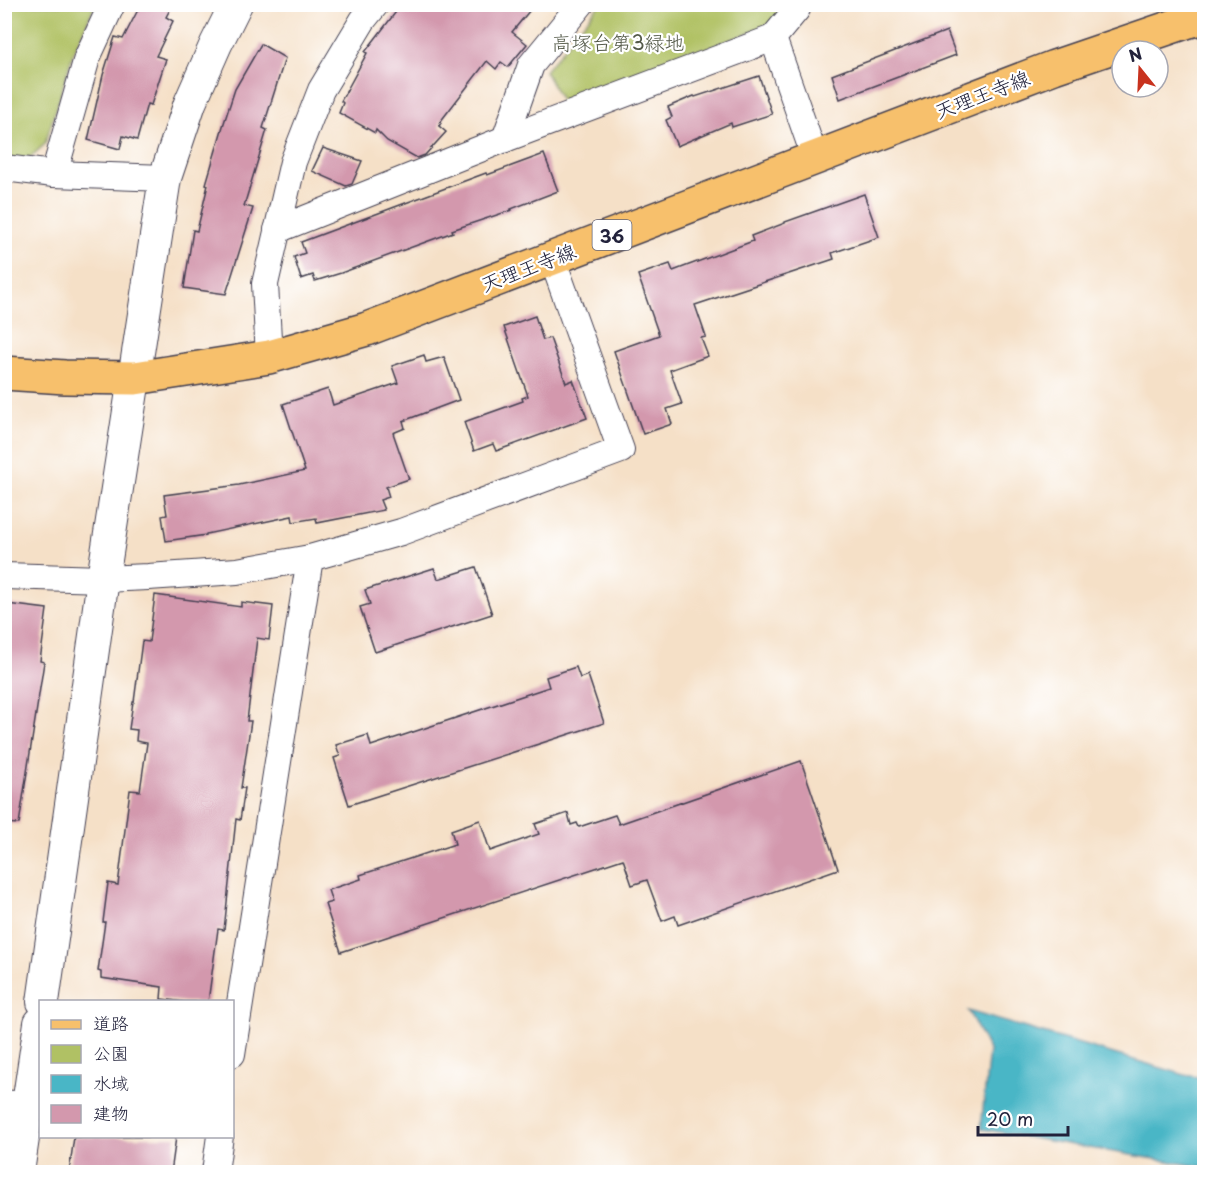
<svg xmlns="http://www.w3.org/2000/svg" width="1209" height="1177" font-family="'Playpen Sans','Klee One',sans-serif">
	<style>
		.green { fill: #b0c164; stroke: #697250; stroke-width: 1.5 }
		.water { fill: #49b6c6; stroke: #366c80; stroke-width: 1.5 }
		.building { fill: #d398ad }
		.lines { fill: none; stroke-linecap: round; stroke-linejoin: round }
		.minor-casing { stroke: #423e50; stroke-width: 28 }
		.tertiary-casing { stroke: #423e50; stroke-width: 34 }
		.primary-casing { stroke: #423e50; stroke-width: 36 }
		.minor { stroke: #fff; stroke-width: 26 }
		.tertiary { stroke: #fff; stroke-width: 32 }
		.primary { stroke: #f7c06c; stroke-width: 33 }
		.labels { text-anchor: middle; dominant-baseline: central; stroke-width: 4.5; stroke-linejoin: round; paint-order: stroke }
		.shield { fill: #fff; stroke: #646476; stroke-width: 1.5 }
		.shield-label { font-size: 18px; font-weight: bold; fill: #22223b }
		.park-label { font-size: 20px; fill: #545a49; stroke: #fff }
		.street-label { font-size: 20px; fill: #22223b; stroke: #fff }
	</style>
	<rect width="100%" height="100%" fill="#fff"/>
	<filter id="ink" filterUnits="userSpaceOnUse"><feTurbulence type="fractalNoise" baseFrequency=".0167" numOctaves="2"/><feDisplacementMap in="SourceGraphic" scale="12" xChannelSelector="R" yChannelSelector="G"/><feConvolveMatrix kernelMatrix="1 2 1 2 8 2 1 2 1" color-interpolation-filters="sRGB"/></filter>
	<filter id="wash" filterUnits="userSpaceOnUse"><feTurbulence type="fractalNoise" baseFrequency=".008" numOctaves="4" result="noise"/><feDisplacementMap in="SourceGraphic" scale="24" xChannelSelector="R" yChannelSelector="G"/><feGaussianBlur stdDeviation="1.35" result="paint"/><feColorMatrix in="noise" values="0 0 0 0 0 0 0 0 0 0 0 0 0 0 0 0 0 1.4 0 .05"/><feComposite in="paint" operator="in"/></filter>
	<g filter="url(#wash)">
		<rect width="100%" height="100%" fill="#f5e0c7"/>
		<g class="green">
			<polygon points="4,5 95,5 73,54 45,144 26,161 5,158"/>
			<polygon points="599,5 781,5 781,11 770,25 563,104 545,71"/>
		</g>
		<polygon class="water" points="968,1011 1185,1075 1204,1078 1204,1167 1083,1147 981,1129 989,1050"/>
		<g id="blocks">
			<g class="building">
				<polygon points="141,4 173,4 166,17 173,21 156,56 166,59 151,105 147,104 137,140 123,136 120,149 88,140 103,75 115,37 123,39"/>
				<polygon points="402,4 535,4 512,32 527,44 508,67 501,62 496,69 487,61 440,122 441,123 439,126 446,132 425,155 417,158 387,141 376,130 375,133 339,113 343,103 341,101 367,53 365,52"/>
				<polygon points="947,31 956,55 840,99 832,75"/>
				<polygon points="261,44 285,58 263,128 267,130 244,206 253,208 226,294 184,288 193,230 197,231 208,185 206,184 223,126 235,89"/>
				<polygon points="759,76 772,114 732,127 731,123 677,146 666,120 672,117 668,107 694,96 695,97"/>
				<polygon points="323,148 362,161 352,184 346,186 312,171"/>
				<polygon points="544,154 558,191 511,209 512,210 452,230 453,232 341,273 315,281 313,275 301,279 294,257 305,253 301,242 486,173 487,175"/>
				<polygon points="864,194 879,237 832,253 834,259 695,305 706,337 701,338 708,356 670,370 682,404 667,409 672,424 643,434 614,351 659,335 638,275 670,264 673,271 753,241 751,236 785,223 785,222"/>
				<polygon points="535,316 543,340 550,338 566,383 573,380 587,418 496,451 493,444 474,451 464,422 523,401 522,398 528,396 504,327"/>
				<polygon points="424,355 426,362 444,357 459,400 403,421 405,428 393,433 409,479 386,487 389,497 380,500 384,510 317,523 316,518 293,522 292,516 206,534 206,535 166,541 162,516 167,515 164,495 239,485 305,471 283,404 328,389 333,405 398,383 392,366"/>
				<polygon points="476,567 492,614 375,652 360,607 370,604 365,590 434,568 438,579"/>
				<polygon points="155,595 241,607 241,602 273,606 269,640 257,638 247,721 251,721 241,788 245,788 240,820 236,819 224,930 218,929 208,1002 185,1002 161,999 162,987 101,978 101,972 98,971 105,922 103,922 108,883 118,885 130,790 140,791 147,743 136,741 137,730 129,729 133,702 134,702 142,641 149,642"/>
				<polygon points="7,604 47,609 40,661 44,662 19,824 4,823 4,626"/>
				<polygon points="576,667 580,678 588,675 604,723 349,805 334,758 340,756 336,745 368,735 371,746 549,687 546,677"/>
				<polygon points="801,761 838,869 678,925 675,916 662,921 647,880 632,885 623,859 341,952 325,904 332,902 328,890 361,879 360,875 455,844 451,830 480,820 490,851 539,834 535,824 568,813 571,825 577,823 579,827 615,815 619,824"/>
				<polygon points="74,1137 176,1137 171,1173 125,1167 124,1173 69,1173"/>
			</g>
		</g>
	</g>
	<g filter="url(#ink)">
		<use href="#blocks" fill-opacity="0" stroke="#423e50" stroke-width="1.5"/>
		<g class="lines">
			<g class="minor-casing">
				<g id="minor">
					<polyline points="796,4 797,9 773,38 815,158"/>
					<polyline points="505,139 531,65 581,4"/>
					<polyline points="4,168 54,174 165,178"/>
					<polyline points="54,174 87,58 112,4"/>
					<polyline points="277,230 505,139 773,38"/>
					<polyline points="269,357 265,284 293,162 321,90 363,20 376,4"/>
					<polyline points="4,576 103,579 148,577 237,571 310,558 401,532 621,450 552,258"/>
					<polyline points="232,1054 310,558"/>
					<polyline points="4,1103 29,1106"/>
					<polyline points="215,1172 220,1136"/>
				</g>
			</g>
			<g class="tertiary-casing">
				<g id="tertiary">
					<polyline points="43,1002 103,579 165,178 190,103 216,44 236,4"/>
					<polyline points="18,1172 40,1023"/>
				</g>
			</g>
			<g class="primary-casing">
				<polyline id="primary" points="4,373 65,377 135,378 269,357 367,329 1054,67 1189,21 1204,17"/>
			</g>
			<use href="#minor" class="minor"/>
			<use href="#tertiary" class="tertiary"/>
			<use href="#primary" class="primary"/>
		</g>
	</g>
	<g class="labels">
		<rect class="shield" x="592.5" y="220" width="39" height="30" rx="4.5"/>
		<g class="shield-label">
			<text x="612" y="235">36</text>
		</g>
		<g class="park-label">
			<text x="618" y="42">高塚台第3緑地</text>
		</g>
		<g class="street-label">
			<text transform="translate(982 94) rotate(-21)">天理王寺線</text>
			<text transform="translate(528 267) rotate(-21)">天理王寺線</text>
		</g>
	</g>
	<rect width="1209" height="1177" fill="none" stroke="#fff" stroke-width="24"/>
	<rect x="39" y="1000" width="195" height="138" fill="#ffffff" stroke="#a7a7b1" stroke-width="1.5"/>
	<rect x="51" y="1020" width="30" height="9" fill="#f7c06c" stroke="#a7a7b1" stroke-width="1.5"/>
	<text x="93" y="1030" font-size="18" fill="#22223b">道路</text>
	<rect x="51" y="1045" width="30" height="18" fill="#b0c164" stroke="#a7a7b1" stroke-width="1.5"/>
	<text x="93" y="1060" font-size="18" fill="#22223b">公園</text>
	<rect x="51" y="1075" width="30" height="18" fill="#49b6c6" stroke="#a7a7b1" stroke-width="1.5"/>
	<text x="93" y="1090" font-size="18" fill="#22223b">水域</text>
	<rect x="51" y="1105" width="30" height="18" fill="#d398ad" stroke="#a7a7b1" stroke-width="1.5"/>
	<text x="93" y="1120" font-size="18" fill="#22223b">建物</text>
	<g transform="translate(1140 69) rotate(342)"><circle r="28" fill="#ffffff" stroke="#a7a7b1" stroke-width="1.5"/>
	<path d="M0-4.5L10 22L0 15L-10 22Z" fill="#c8321e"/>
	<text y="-9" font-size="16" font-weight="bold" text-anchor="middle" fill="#22223b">N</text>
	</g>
	<path d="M978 1126v9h90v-9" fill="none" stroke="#22223b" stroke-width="3"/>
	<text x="987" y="1126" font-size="18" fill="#22223b" stroke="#ffffff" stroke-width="4.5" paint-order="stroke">20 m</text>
</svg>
